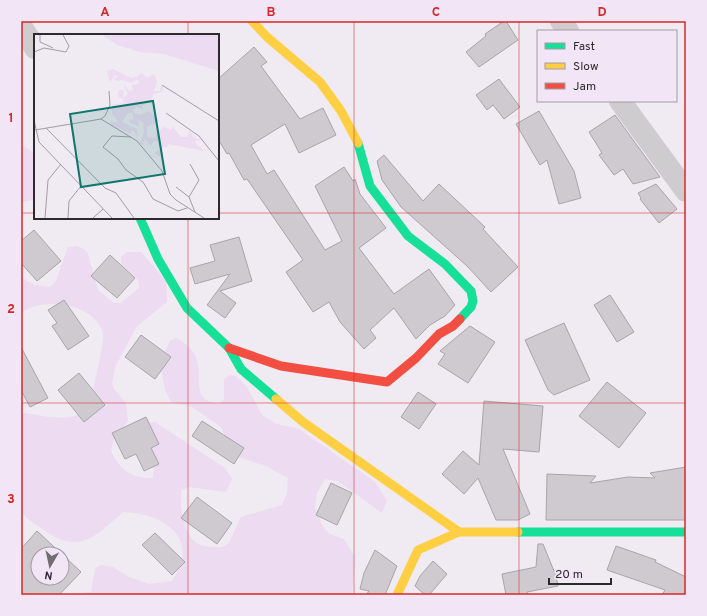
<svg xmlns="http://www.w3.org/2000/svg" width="707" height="616" font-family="Overpass,sans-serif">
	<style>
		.green { fill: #ecdbf1 }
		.building { fill: #cfcad0; stroke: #a8a4aa; fill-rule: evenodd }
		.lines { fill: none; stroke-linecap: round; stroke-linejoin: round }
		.street { stroke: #ceccce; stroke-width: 22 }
		.fast { stroke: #16e098; stroke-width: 9 }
		.slow { stroke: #ffcf43; stroke-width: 9 }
		.jam { stroke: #f24e42; stroke-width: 9 }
		.grid { fill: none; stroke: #d62828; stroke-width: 1; stroke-opacity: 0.55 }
		.inset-road { fill: none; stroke: #a29da4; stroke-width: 1 }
		.view { fill: #0f766e; fill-opacity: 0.15; stroke: #0f766e; stroke-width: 2 }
		.inset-edge { fill: none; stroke: #2e292f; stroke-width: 2 }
		.neatline { fill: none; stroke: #d62828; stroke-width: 1.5 }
		.grid-label { font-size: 13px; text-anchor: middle; font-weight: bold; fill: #d62828 }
	</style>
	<rect width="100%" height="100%" fill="#f0eaf2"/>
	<g class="green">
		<polygon points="21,144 35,153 35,200 21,202"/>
		<path d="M 77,246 L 84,249 L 88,254 L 98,290 L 114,303 L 121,303 L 139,288 L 138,280 L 121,264 L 121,257 L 127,252 L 141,252 L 166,281 L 167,302 L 137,326 L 115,367 L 112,383 L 114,389 L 126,403 L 128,421 L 114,438 L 111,451 C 120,470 132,479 153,478 L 154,464 L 145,429 L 148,423 L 155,422 L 225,468 L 232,479 L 226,492 L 189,487 L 182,490 C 178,502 184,530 193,540 C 201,548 213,547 223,547 L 229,543 L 241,517 L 282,505 L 287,493 L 288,478 L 268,467 L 239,457 L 229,446 L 221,427 L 192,407 L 171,402 L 165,390 L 160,362 L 170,341 L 176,338 C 213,356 190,387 205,399 C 208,402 215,403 219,404 L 224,399 L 224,379 L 230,375 L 236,376 L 247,387 L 262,415 L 277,424 L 299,429 L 375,482 L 387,501 L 382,513 L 338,481 L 325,479 L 317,493 L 315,508 L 323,527 L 330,534 L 344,539 L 355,557 L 352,595 L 63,595 L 91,592 L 95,569 L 100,565 L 113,567 L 129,577 L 149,584 L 172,581 C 202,539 164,513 123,512 C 95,536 80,556 44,530 C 35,524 26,519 21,510 L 21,415 L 25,413 C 46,416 74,425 89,406 C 92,394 105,341 103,333 C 95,303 43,296 21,313 L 21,278 L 35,285 L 50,287 L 56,281 L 68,247 Z"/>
	</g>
	<g class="building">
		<polygon points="504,21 506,21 518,40 479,67 466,52 486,36 485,34"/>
		<polygon points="254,47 267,62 261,66 300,119 323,108 336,135 299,153 285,124 251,145 267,174 274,170 325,250 342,241 315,186 344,167 353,181 355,179 360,194 386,228 359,248 394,294 429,269 455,305 445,316 430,325 416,339 394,308 370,330 376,338 364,349 340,322 329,302 313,312 286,272 303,260 247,179 244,180 229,153 227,154 218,139 218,79"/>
		<polygon points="499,79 520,107 504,119 493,105 487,110 476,95"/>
		<polygon points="539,111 574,171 581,198 559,204 547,160 540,165 516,124"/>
		<polygon points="615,115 660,177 633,184 623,169 614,175 599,155 602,153 589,132"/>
		<polygon points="384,155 423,201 439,184 485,227 483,229 518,267 491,292 467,266 401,207 382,180 377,161"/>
		<polygon points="656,184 677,209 659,223 640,199 641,198 638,193"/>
		<polygon points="34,230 61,261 37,281 21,263 21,241"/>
		<polygon points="239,237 252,281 220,291 236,303 225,318 207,305 230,274 195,284 190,268 215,261 210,245"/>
		<polygon points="110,255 135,278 117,298 91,276"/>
		<polygon points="610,295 634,332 617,342 594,305"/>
		<polygon points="64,300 89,336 68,350 52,326 57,323 48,310"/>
		<polygon points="564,323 590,380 554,395 548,390 525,340"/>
		<polygon points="470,326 495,342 468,383 438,364 445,354 440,351"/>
		<polygon points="141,335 171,357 155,379 125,357"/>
		<polygon points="21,347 48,398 30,407 21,390"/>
		<polygon points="79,373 105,405 84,422 58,390"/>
		<polygon points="607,382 646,413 619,448 579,416"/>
		<polygon points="418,392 436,404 419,429 401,417"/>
		<polygon points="484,401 543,406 539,452 503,449 530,514 518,520 496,520 478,478 464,494 442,474 463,451 479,465"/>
		<polygon points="146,417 159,444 151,448 159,464 144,471 136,454 125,459 112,433"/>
		<polygon points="202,421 244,448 234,464 192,436"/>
		<polygon points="686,467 686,520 546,520 547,474 596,476 590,483 628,477 655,478 650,473"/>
		<polygon points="331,483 352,493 337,525 316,515"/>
		<polygon points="197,497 232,523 217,544 181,518"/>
		<path d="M 37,531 L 81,572 L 59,595 L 21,595 L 21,549 ZM 38,554 L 62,554 L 62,578 L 38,578 Z"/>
		<polygon points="155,533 185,562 172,575 142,545"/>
		<polygon points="538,544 543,544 556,576 558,586 527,592 528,595 506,595 502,574 536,567"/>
		<polygon points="616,546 656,560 655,562 686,577 686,595 662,595 665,590 607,570"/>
		<polygon points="375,550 397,566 385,595 366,595 369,591 360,589 364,573"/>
		<polygon points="433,561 447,574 429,595 425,595 415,586 420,576"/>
	</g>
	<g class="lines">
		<g class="street">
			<polyline points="561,21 568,31"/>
			<polyline points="21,26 35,48"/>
			<polyline points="620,101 686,191"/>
		</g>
		<g class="fast">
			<polyline points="358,143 370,186 408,236 445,264 471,291 473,301 471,307 460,319"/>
			<polyline points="140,218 158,259 187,308 229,348 241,369 276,399"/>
			<polyline points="518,532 686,532"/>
		</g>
		<g class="slow">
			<polyline points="252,21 267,37 320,82 341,111 358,143"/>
			<polyline points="276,399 303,422 459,532"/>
			<polyline points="397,595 418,550 459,532 518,532"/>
		</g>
		<polyline class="jam" points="229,348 281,366 387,382 416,358 439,334 453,326 460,319"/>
	</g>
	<path class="grid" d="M 188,21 L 188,35M 354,21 L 354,595M 519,21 L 519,595M 21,213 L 35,213M 218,213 L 686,213M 188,218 L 188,595M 21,403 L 686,403"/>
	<g transform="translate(34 34)">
		<rect width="185" height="185" fill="#f0eaf2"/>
		<path d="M 69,1 L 185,1 L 185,37 L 130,20 L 106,18 L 83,11 ZM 79,35 L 97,44 L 103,43 L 108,39 L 113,44 L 120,40 L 123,48 L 120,57 L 126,57 L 127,51 L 129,53 L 128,58 L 119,60 L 117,68 L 109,71 L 109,75 L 102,73 L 99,76 L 101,80 L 106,81 L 115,77 L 126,87 L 113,93 L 113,103 L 121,104 L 129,93 L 138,96 L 138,92 L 147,103 L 153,103 L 156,96 L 159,103 L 167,106 L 161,107 L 162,110 L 171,117 L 134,110 L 134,113 L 129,113 L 126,123 L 120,119 L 126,115 L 123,107 L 120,107 L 117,112 L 112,106 L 109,108 L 111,112 L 106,109 L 110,98 L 109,88 L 104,86 L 105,93 L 95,88 L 95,86 L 100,85 L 98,79 L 94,79 L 88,88 L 103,95 L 104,103 L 99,96 L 96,100 L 77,90 L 76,86 L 82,89 L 84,87 L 78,80 L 78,71 L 90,69 L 89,65 L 84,63 L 85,56 L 90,56 L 89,64 L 94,60 L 89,49 L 95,57 L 99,56 L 98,51 L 106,49 L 103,45 L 97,49 L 88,46 L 82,47 L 80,45 L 84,42 L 81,41 L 76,48 L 73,37 Z" fill="#ecdbf1"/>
		<path class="inset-road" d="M 6,1 L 6,8 L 19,14M 0,18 L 10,14 L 32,18 L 35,12 L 29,1M 128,51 L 185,87M 132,79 L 165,102 L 185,127M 67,85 L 103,107 L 128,137 L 136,160 L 142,166 L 170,184M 0,86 L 5,108 L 78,184M 185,92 L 185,111M 12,94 L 71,154 L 82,159 L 100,184M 1,96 L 67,85 L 71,82 L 76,71 L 75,57M 97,103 L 78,102 L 69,113 L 84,125 L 92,136 L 109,148 L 119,165 L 144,177 L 153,174M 142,153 L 155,163 L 161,178M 155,163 L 165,146 L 156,130M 11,184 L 14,146 L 27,130M 34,184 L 35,167 L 47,152M 59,184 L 69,175"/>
		<path class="view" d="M 119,67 L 131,140 L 47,153 L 36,80 Z"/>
		<rect width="185" height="185" class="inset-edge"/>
	</g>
	<rect width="707" height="616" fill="none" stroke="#f2e6f6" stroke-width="44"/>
	<rect x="537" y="30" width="140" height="72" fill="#f2e6f6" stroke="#a49aa6"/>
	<rect x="545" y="43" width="20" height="6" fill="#16e098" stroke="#a49aa6"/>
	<text x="573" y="50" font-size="12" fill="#2e292f">Fast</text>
	<rect x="545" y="63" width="20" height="6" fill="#ffcf43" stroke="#a49aa6"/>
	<text x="573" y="70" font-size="12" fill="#2e292f">Slow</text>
	<rect x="545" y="83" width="20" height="6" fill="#f24e42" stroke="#a49aa6"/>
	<text x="573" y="90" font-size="12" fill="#2e292f">Jam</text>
	<g transform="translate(50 566) rotate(189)"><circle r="19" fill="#f2e6f6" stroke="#a49aa6"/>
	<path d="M0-3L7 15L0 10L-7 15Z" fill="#726d73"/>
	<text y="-6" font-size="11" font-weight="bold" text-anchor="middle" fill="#2e292f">N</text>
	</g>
	<path d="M549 578v6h62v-6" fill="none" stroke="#2e292f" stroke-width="2"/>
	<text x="555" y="578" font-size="12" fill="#2e292f" stroke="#f2e6f6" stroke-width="3" paint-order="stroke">20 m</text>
	<rect x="22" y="22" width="663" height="572" class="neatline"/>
	<g class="grid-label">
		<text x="105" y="16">A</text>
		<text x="271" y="16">B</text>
		<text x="436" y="16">C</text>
		<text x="602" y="16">D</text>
		<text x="11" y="122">1</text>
		<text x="11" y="313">2</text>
		<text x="11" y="503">3</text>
	</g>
</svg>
